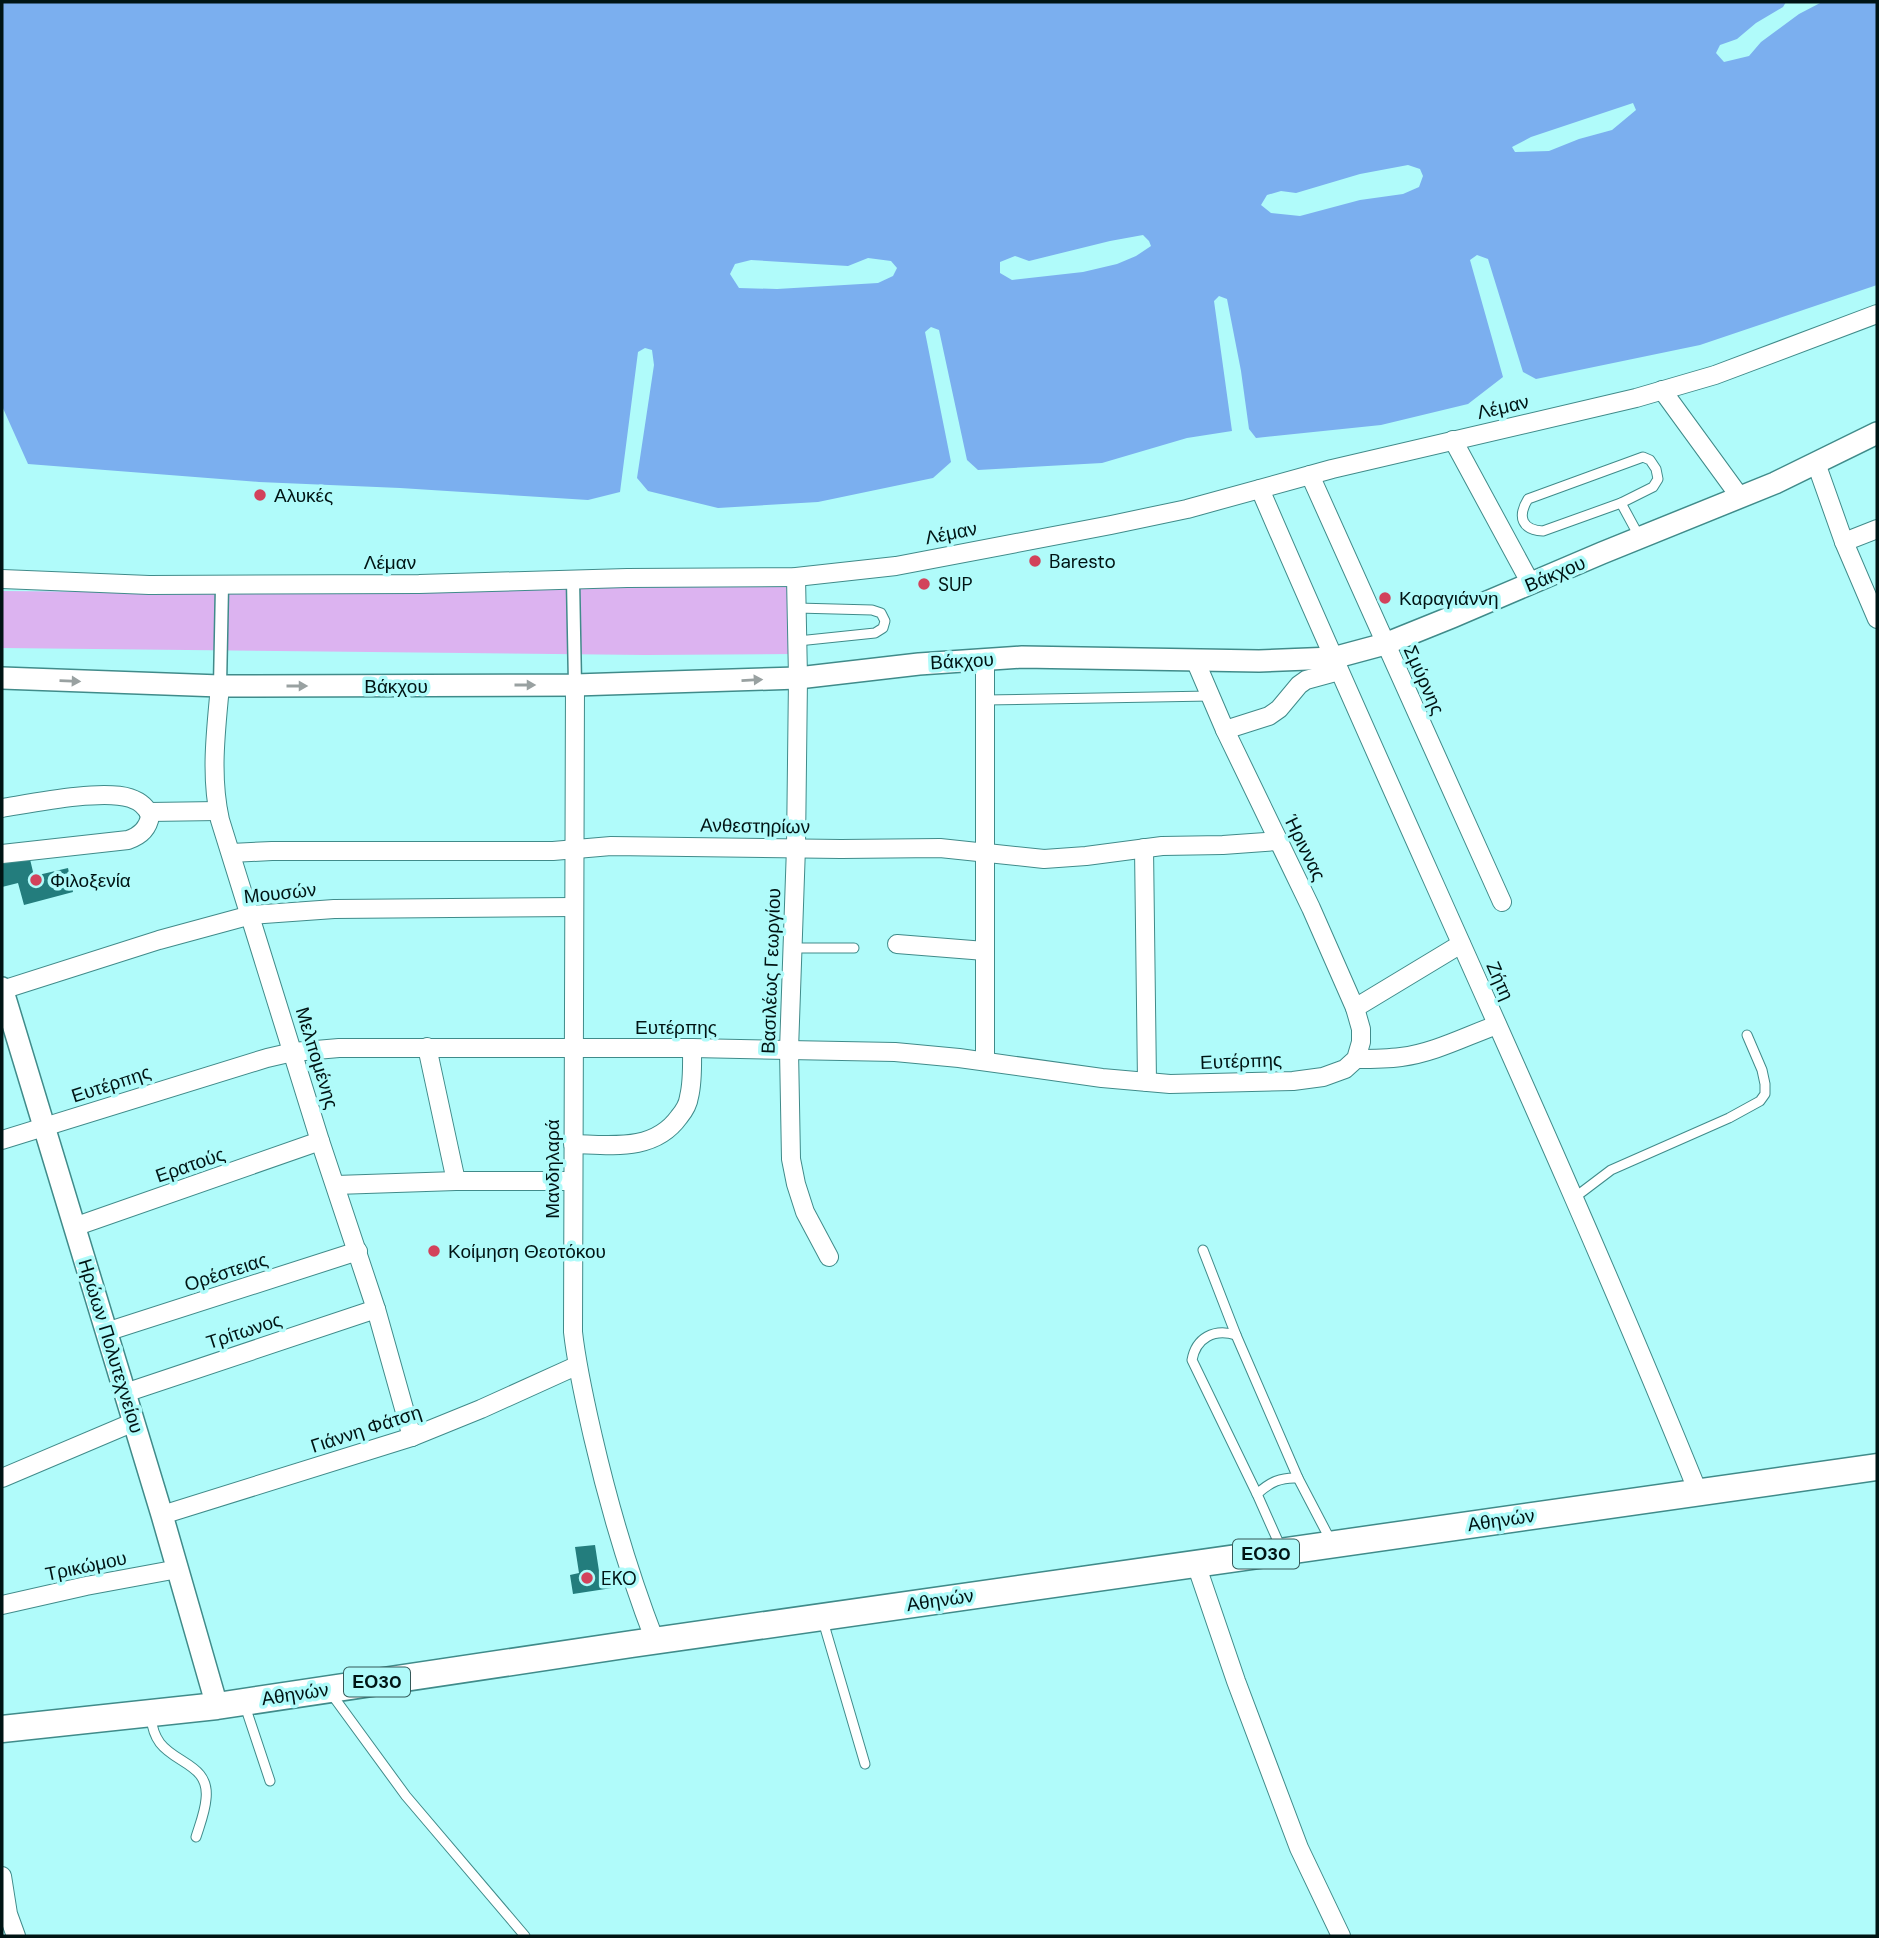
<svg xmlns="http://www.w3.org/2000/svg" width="1879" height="1938" font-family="'DM Sans',sans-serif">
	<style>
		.green { fill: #dcb3f0 }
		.water { fill: #7bafef }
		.pier { fill: #b0fbfa }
		.building { fill: #237d7d }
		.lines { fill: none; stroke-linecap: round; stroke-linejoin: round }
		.service-casing { stroke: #408b8a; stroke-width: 11 }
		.pedestrian-casing { stroke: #408b8a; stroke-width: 15 }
		.minor-casing { stroke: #408b8a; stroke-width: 20 }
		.tertiary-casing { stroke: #408b8a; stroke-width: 24 }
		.primary-casing { stroke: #408b8a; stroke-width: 29 }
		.service { stroke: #fff; stroke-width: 9 }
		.pedestrian { stroke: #fff; stroke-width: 12 }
		.minor { stroke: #fff; stroke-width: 18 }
		.tertiary { stroke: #fff; stroke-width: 21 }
		.primary { stroke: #fff; stroke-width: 26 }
		.oneway { fill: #99a1a1 }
		.poi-dot { fill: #d2425b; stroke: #b0fbfa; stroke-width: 2.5 }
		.labels { text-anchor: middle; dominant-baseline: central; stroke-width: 7; stroke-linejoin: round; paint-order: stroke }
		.shield { fill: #b0fbfa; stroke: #355959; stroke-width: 2 }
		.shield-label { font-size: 18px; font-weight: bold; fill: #001414 }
		.street-label { font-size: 19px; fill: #001414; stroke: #b0fbfa }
		.poi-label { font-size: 19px; fill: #001414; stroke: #b0fbfa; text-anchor: start }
	</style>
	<rect width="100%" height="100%" fill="#b0fbfa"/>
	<polygon class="green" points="792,582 792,654 645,655 2,648 2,591 243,593"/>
	<polygon class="water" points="2,2 1877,2 1877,285 1700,345 1536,379 1523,372 1488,259 1477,255 1470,260 1503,377 1468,404 1381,425 1256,438 1249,429 1241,371 1227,299 1219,296 1214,301 1232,431 1187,438 1102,463 978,470 967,460 939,330 931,327 925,332 951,462 933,478 818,502 718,508 648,491 637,478 654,365 652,350 645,348 638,352 620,492 588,500 400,488 259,482 28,464 2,406"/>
	<g class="pier">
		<polygon points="1786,2 1822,2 1799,14 1761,42 1749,56 1724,62 1716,53 1720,45 1737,39 1756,23 1783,7"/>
		<polygon points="1633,103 1636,110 1612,130 1579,139 1549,151 1515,152 1512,147 1531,137"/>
		<polygon points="1408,165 1420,169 1423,176 1419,187 1403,194 1360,200 1300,216 1271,213 1261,205 1267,195 1281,191 1296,193 1360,174"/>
		<polygon points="1143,235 1149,241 1151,246 1136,256 1117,264 1083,272 1012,280 1000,273 1000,262 1015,256 1029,261 1110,241"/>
		<polygon points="868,258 891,261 897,268 893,276 878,283 777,289 739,288 730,274 735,264 751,260 848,266"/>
	</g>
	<g class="building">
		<polygon points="29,855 34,876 68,868 73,892 24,905 18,883 2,887 2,862"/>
		<polygon points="595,1545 599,1571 609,1569 612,1588 573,1594 570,1575 579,1573 575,1547"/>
	</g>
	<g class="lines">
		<g class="service-casing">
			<g id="service">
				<path d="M 1643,457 L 1650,460 L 1656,469 L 1658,479 L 1653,487 L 1621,503 L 1543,531 C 1522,530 1517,517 1528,499 Z"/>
				<polyline points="1621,503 1640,538"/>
				<polyline points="797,608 872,610 881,613 885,621 883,628 875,633 798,641"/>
				<polyline points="985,700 1210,696"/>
				<polyline points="793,948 854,948"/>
				<polyline points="1574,1198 1611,1170 1729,1118 1760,1101 1765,1094 1765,1084 1762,1070 1747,1035"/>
				<polyline points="1203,1250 1236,1335 1298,1478 1332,1543"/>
				<path d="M 1236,1335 C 1214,1328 1196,1338 1192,1360 L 1257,1494 L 1281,1548"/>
				<path d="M 1257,1494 C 1270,1482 1281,1477 1298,1478"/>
				<polyline points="823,1621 865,1764"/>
				<polyline points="330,1692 406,1796 525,1936"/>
				<polyline points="245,1706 270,1781"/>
				<path d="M 151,1717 C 152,1727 154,1735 160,1743 C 176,1764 210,1765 206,1799 C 205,1812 200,1824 196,1837"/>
			</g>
		</g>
		<g class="pedestrian-casing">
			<g id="pedestrian">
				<polyline points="573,580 575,685"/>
				<polyline points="220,686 222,586"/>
			</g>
		</g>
		<g class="minor-casing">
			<g id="minor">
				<polyline points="1662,390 1740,497"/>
				<polyline points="1453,440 1531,584"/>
				<polyline points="1816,463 1844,542 1877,619"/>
				<polyline points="1310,475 1502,902"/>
				<path d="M 1260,489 C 1404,824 1561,1154 1698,1492"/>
				<polyline points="1844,542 1877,529"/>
				<polyline points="796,577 798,678 796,847 789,1050 791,1159 796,1184 805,1212 829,1257"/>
				<polyline points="2,579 149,585 419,584 627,578 796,577 896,566 1111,525 1187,509 1332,469 1636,398 1715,375 1877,314"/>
				<polyline points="985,660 985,1061"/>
				<path d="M 575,685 L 573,1332 C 577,1368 585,1402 593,1437 C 609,1506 629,1574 655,1641"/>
				<path d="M 220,686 C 216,731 210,775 220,820 L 320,1141 L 376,1309 L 412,1437"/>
				<polyline points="1225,730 1269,716 1279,709 1299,685 1306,680 1339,671"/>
				<path d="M 2,808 C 33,803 101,789 130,798 C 139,801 147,807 150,816 C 148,829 140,836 128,840 L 2,854"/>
				<polyline points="149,812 218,811"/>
				<polyline points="1144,848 1147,1082"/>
				<polyline points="231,853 272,851 553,851 611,846 841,849 940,848 1044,859 1086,856 1162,846 1223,845 1278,841"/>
				<polyline points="897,944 985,951"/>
				<polyline points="2,990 159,940 251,915 334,909 574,907"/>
				<polyline points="1355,1008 1461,944"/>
				<polyline points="427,1047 456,1181"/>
				<path d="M 1356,1059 C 1371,1059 1386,1059 1401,1057 C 1434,1053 1466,1036 1497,1025"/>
				<polyline points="2,1140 267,1058 293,1052 339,1048 692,1048 895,1052 959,1058 1102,1078 1170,1084 1293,1081 1323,1077 1345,1069 1356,1059 1361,1042 1361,1029 1355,1008 1311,908 1225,730 1195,660"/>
				<path d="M 573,1144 C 611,1145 654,1152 679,1117 C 684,1111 688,1105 689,1097 C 693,1081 692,1064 692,1048"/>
				<polyline points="336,1185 456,1181 573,1181"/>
				<polyline points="74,1227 320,1141"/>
				<polyline points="106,1332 358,1251"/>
				<polyline points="125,1393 376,1309"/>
				<polyline points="2,1478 134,1422"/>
				<polyline points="162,1515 412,1437 481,1409 576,1366"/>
				<polyline points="1196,1564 1236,1681 1299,1848 1341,1936"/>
				<polyline points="2,1605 86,1586 178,1569"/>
				<polyline points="2,1876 8,1914 16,1936"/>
			</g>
		</g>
		<g class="tertiary-casing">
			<g id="tertiary">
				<polyline points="2,678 220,686 575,685 798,678 919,664 1022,657 1259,661 1333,658 1385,644 1452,617 1602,553 1775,483 1877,433"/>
				<polyline points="2,988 162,1515 217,1706"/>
			</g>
		</g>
		<g class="primary-casing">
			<polyline id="primary" points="2,1729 217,1706 632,1644 1877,1467"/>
		</g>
		<use href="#service" class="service"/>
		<use href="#pedestrian" class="pedestrian"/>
		<use href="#minor" class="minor"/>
		<use href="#tertiary" class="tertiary"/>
		<use href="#primary" class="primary"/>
	</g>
	<defs><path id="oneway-solid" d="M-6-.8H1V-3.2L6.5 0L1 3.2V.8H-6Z" transform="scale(1.75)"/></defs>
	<g class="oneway">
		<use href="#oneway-solid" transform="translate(752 680) rotate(-3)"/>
		<use href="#oneway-solid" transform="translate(70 681) rotate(2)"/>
		<use href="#oneway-solid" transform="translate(525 685)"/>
		<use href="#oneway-solid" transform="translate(297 686)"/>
	</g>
	<g class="poi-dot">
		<circle cx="260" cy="495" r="7"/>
		<circle cx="1035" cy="561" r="7"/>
		<circle cx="924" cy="584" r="7"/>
		<circle cx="1385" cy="598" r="7"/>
		<circle cx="36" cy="880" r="7"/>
		<circle cx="434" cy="1251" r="7"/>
		<circle cx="587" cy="1578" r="7"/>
	</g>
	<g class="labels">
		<g class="shield">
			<rect x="1233" y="1539.5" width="66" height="29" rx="5"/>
			<rect x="344" y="1667.5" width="66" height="29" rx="5"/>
		</g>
		<g class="shield-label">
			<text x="1266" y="1554">ΕΟ30</text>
			<text x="377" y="1682">ΕΟ30</text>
		</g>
		<g class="street-label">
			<text transform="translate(1503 407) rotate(-13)">Λέμαν</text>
			<text transform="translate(951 533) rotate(-11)">Λέμαν</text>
			<text x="390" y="562">Λέμαν</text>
			<text transform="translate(1555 574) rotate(-23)">Βάκχου</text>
			<text transform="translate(962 661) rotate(-3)">Βάκχου</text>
			<text transform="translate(1424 680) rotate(66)">Σμύρνης</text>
			<text x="396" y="686">Βάκχου</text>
			<text transform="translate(755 826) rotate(1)">Ανθεστηρίων</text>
			<text transform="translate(1305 848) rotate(64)">Ήριννας</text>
			<text transform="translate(280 893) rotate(-6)">Μουσών</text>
			<text transform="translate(771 971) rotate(-88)">Βασιλέως Γεωργίου</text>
			<text transform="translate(1500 981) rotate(66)">Ζήτη</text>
			<text x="676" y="1027">Ευτέρπης</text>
			<text transform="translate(317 1058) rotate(73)">Μελπομένης</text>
			<text transform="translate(1241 1061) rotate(-2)">Ευτέρπης</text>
			<text transform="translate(111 1084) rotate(-18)">Ευτέρπης</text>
			<text transform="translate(190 1165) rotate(-19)">Ερατούς</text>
			<text transform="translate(552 1169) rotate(-90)">Μανδηλαρά</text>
			<text transform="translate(226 1272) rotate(-18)">Ορέστειας</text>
			<text transform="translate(244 1331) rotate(-18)">Τρίτωνος</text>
			<text transform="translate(111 1346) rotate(73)">Ηρώων Πολυτεχνείου</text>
			<text transform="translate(366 1429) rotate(-18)">Γιάννη Φάτση</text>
			<text transform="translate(1501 1520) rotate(-8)">Αθηνών</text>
			<text transform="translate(86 1566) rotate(-12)">Τρικώμου</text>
			<text transform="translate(940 1600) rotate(-8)">Αθηνών</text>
			<text transform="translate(295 1694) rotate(-8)">Αθηνών</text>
		</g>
		<g class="poi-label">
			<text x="274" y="495">Αλυκές</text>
			<text x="1049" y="561">Baresto</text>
			<text x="938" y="584">SUP</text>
			<text x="1399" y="598">Καραγιάννη</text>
			<text x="50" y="880">Φιλοξενία</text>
			<text x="448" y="1251">Κοίμηση Θεοτόκου</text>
			<text x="601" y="1578">EKO</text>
		</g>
	</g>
	<rect width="1879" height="1938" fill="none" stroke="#001414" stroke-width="7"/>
</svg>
